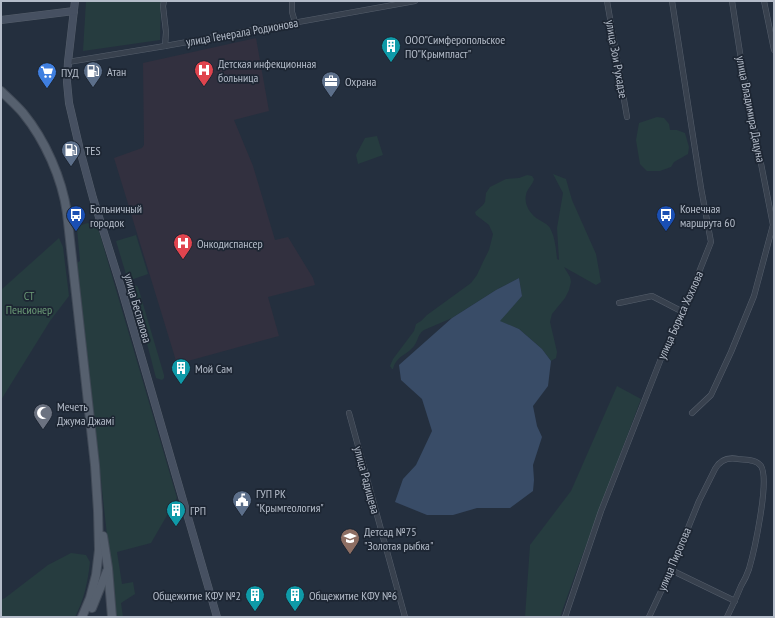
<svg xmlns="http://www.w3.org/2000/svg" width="775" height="618" font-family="'PT Sans Narrow',sans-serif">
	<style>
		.medical { fill: #32303f }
		.green { fill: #263c3f }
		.water { fill: #394c67 }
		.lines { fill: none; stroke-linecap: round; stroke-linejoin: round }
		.minor-casing { stroke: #565f6c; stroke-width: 6 }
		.secondary-casing { stroke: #565f6c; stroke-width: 8 }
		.primary-casing { stroke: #414a57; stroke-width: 10 }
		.minor { stroke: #38414e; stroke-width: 5 }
		.secondary { stroke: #465061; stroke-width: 7 }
		.primary { stroke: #56606e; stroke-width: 8 }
		.labels { text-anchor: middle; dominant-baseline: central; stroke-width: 3.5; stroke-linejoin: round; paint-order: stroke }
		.street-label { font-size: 12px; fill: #b4bcc9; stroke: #1d2633 }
		.poi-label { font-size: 12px; fill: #b4bcc9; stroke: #1d2633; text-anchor: start }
		.park-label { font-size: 12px; fill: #6b9a76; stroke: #1d2633 }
	</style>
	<rect width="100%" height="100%" fill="#242f3e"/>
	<polygon class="medical" points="256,38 269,111 234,120 253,166 275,240 288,237 313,278 315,285 268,297 279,336 177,364 114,158 142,148 144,145 143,63"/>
	<g class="green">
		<polygon points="86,1 161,1 160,40 83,51"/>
		<polygon points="657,117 664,118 669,124 670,130 677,130 685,133 689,147 688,154 674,162 671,167 660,171 647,171 640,164 636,140 639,123"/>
		<polygon points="377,136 383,155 358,164 356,155 365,138"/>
		<path d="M 553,174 L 566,179 L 572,200 L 596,254 L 601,282 L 596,285 L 564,267 L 570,277 L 571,282 L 569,290 L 565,298 L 552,314 L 550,322 L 557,352 L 556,358 L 551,361 L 542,349 L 519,329 L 499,321 L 522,296 L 519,278 L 496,290 L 452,318 L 424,330 C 417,335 419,339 414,346 C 406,356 397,355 393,369 L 392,369 L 390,366 L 393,359 L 414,331 L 416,324 L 421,321 L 427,315 L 471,283 L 477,275 L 483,262 L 489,250 L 493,234 L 489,225 L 476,215 L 475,212 L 483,205 L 485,202 L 486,193 L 490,187 L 506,179 L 519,178 L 527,175 L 532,176 L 534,179 C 533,185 527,188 526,195 C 524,203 529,212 535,217 C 540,221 547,223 550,228 C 555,237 556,249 557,259 L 559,260 L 557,228 L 563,193 Z"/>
		<polygon points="87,223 95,225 98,228 177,498 151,543 117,552 122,584 133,582 135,594 121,603 123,617 116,617 77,263 80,261 77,229 79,226"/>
		<polygon points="136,235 148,274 128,281 116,241"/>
		<polygon points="59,238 63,247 69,296 50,321 1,400 1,290"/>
		<polygon points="135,285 138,287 164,375 164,378 162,380 156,378 133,290 133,287"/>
		<polygon points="617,386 641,399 575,575 560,617 525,617 530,545 571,491"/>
		<path d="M 71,553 L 86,555 L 90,562 C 88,581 84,600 75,617 L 1,617 L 1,600 L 5,598 L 48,565 Z"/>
	</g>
	<polygon class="water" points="519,278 522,296 500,321 519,329 542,349 551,361 548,386 533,406 537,426 542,437 533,465 534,480 533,491 510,508 477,508 453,515 427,515 395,502 403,479 416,465 432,431 422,399 401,380 399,365 452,318 496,290"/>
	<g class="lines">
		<g class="minor-casing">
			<g id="minor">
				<polyline points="164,1 163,6 166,32 165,46"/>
				<polyline points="292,1 292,12 295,22"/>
				<polyline points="607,1 627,117"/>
				<polyline points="764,1 774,50"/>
				<polyline points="68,62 165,46 415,1"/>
				<polyline points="619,303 652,296 683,312"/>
				<polyline points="349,413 405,617"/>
				<polyline points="692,413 711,395 731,352 754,296 773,225 742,66 732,1"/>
				<polyline points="671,570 735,601"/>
				<polyline points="565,617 601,511 664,351 674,335 711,242 701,188 672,1"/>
				<path d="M 649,617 L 671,570 L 699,501 L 715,469 C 720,460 728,457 738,459 C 746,460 756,459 761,466 C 770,480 754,552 749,569 C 747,575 744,581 741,586 C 737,596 732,607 727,617"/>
			</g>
		</g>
		<g class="secondary-casing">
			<g id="secondary">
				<polyline points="75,1 68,62 67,82 69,103 80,150 93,198 121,287 217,617"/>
				<polyline points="1,20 74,11"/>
			</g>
		</g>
		<g class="primary-casing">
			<g id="primary">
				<path d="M 1,91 C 8,98 16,105 23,113 C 45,140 62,178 67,213 L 95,465 L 98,511 L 99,550 L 96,575 L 90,598 L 82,617"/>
				<polyline points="103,536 108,568 112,617"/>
				<polyline points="92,608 107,571"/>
			</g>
		</g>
		<use href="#minor" class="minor"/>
		<use href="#secondary" class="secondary"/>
		<use href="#primary" class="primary"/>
	</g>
	<defs>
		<g id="building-pin" transform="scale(1)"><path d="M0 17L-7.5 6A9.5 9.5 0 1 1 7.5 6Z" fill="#0f9aa8" stroke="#1d2633"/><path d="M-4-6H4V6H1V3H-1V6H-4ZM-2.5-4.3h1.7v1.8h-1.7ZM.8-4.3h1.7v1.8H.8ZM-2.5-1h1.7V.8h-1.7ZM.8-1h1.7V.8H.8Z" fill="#fff"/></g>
		<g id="hospital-pin" transform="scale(1)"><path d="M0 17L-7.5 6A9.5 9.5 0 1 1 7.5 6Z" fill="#e0444e" stroke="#1d2633"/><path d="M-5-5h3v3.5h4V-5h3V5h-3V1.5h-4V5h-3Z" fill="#fff"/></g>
		<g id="fuel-pin" transform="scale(1)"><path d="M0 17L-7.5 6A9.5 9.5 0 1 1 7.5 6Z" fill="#5c6f8a" stroke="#1d2633"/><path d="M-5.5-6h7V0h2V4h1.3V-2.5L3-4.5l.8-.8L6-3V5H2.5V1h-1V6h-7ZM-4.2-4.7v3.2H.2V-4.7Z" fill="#fff"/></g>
		<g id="supermarket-pin" transform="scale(1)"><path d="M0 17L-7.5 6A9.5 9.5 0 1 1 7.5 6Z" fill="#3f7fe0" stroke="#1d2633"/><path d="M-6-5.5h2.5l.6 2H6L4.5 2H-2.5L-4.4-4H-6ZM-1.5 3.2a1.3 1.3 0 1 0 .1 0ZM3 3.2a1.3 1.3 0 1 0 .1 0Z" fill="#fff"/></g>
		<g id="office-pin" transform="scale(1)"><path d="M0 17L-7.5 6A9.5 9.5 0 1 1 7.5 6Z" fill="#5c6f8a" stroke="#1d2633"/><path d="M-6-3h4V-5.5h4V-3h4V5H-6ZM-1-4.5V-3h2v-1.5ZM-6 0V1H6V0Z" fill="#fff"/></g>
		<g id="bus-pin" transform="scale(1)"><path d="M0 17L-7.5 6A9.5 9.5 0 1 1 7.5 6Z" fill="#1a4fb4" stroke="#1d2633"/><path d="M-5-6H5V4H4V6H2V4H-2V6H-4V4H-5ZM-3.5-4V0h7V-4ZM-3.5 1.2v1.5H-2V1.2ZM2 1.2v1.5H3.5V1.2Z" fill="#fff"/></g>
		<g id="mosque-pin" transform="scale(1)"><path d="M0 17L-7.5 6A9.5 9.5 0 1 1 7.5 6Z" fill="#6b7280" stroke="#1d2633"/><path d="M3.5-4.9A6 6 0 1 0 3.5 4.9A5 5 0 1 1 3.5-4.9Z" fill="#fff"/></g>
		<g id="civic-pin" transform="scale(1)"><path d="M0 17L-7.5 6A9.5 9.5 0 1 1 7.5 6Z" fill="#5c6f8a" stroke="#1d2633"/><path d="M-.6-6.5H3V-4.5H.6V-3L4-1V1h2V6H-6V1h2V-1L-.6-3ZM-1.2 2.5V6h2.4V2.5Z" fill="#fff"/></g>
		<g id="school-pin" transform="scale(1)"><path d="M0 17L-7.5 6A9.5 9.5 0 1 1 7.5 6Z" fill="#8d6e63" stroke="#1d2633"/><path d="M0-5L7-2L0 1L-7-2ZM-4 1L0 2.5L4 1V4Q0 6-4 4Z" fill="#fff"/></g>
	</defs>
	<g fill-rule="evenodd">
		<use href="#building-pin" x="391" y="46"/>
		<use href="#hospital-pin" x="204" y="70"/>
		<use href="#fuel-pin" x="93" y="71"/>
		<use href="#supermarket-pin" x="47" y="72"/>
		<use href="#office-pin" x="331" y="81"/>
		<use href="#fuel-pin" x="71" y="150"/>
		<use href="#bus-pin" x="76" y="215"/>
		<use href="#bus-pin" x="666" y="215"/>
		<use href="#hospital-pin" x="183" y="243"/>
		<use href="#building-pin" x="181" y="368"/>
		<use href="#mosque-pin" x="43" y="413"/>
		<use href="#civic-pin" x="242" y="500"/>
		<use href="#building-pin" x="176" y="510"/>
		<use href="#school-pin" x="350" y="538"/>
		<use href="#building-pin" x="255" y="595"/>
		<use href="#building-pin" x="295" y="595"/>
	</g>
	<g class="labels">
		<g class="street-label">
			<text transform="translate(242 32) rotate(-10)">улица Генерала Родионова</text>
			<text transform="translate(617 59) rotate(80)">улица Зои Рухадзе</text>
			<text transform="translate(751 109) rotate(79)">улица Владимира Дацуна</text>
			<text transform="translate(138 308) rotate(74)">улица Беспалова</text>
			<text transform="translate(680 315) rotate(-66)">улица Бориса Хохлова</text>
			<text transform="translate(367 480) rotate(75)">улица Радищева</text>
			<text transform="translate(674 559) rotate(-67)">улица Пирогова</text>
		</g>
		<g class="poi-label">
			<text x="405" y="39">ООО"Симферопольское<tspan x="405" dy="14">ПО"Крымпласт"</tspan></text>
			<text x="218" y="63">Детская инфекционная<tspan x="218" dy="14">больница</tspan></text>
			<text x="107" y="71">Атан</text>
			<text x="61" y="72">ПУД</text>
			<text x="345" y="81">Охрана</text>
			<text x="85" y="150">TES</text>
			<text x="90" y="208">Больничный<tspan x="90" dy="14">городок</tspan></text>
			<text x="680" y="208">Конечная<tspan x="680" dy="14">маршрута 60</tspan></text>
			<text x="197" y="243">Онкодиспансер</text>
			<text x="195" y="368">Мой Сам</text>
			<text x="57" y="406">Мечеть<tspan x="57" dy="14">Джума Джамі</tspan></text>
			<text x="256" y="493">ГУП РК<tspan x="256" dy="14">"Крымгеология"</tspan></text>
			<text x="190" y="510">ГРП</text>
			<text x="364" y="531">Детсад №75<tspan x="364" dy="14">"Золотая рыбка"</tspan></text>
			<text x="241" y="595" text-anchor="end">Общежитие КФУ №2</text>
			<text x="309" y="595">Общежитие КФУ №6</text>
		</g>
		<g class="park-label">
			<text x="29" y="295">СТ<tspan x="29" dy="14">Пенсионер</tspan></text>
		</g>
	</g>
	<rect width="775" height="618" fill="none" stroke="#b4bcc9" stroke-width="4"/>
</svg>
